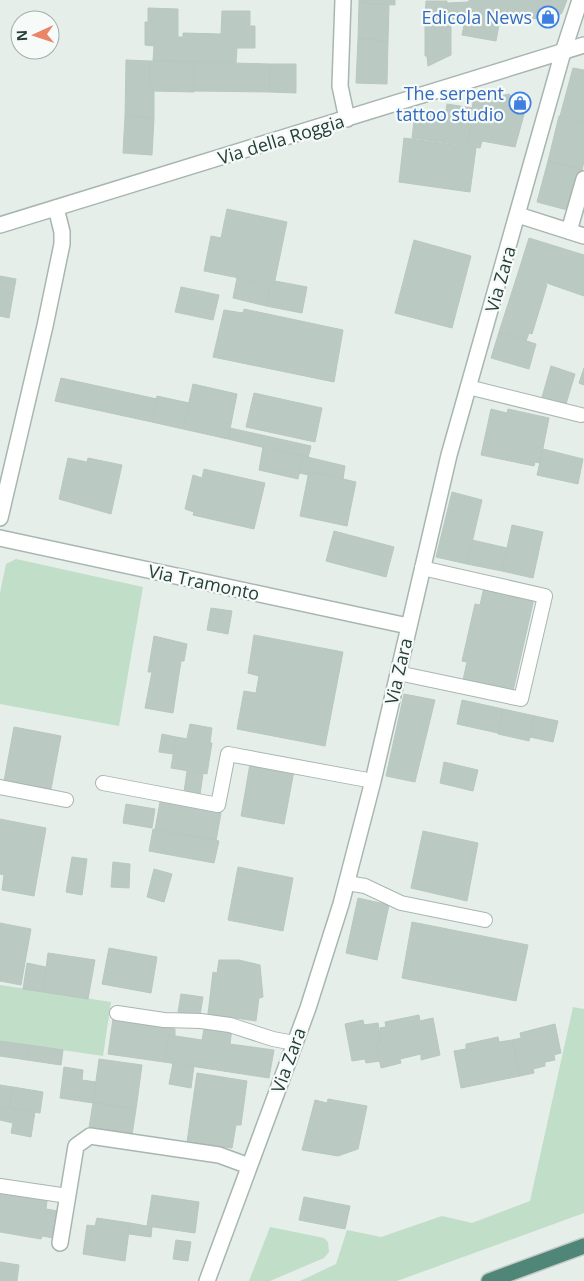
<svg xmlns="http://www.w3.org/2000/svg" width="584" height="1281" font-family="'Open Sans',sans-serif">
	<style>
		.green { fill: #c0dec8 }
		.building { fill: #bbc9c3; stroke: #b8c7c1 }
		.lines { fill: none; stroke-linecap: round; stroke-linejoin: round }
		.service-casing { stroke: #a8b6b1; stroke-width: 16 }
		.minor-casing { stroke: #a8b6b1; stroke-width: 18 }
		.tertiary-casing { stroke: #a8b6b1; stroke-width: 18 }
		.trunk-casing { stroke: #c2c9c7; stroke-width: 18 }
		.service { stroke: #fff; stroke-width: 14 }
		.minor { stroke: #fff; stroke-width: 15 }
		.tertiary { stroke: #fff; stroke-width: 15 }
		.trunk { stroke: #508678; stroke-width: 15 }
		.labels { text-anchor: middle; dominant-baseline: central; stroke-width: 4.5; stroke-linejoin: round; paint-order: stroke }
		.shop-label { font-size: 18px; fill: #366cbe; stroke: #f6faf8; text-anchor: end }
		.street-label { font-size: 18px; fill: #253f38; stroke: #f6faf8 }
	</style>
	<rect width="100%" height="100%" fill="#e6eeea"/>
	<g class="green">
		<polygon points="16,559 143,587 119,726 0,704 0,593 6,564"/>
		<polygon points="0,985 111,1002 103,1056 0,1041"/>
		<polygon points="573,1007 584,1009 584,1213 397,1281 300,1281 336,1264 347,1230 381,1237 442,1216 472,1223 530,1201"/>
		<polygon points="270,1227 324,1238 328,1242 329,1252 324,1258 270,1281 249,1281"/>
	</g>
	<g class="building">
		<polygon points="359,0 395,0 395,5 359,3"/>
		<polygon points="469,0 567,0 562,13 550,21 501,13 496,41 462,35"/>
		<polygon points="426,1 447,1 447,19 425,18"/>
		<polygon points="468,2 465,19 447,19 447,3"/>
		<polygon points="359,3 389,5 388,41 358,39"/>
		<polygon points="148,8 178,9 178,37 183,37 183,33 221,34 222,11 250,11 250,26 255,26 255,48 237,48 236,63 153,61 154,46 145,45 145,22 148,22"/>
		<polygon points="425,18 451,19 451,55 428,66 427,56 425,56"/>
		<polygon points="358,39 388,41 387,84 356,83"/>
		<polygon points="126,60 150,61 150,86 154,91 154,118 125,116"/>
		<polygon points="150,61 194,62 194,92 154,91 150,86"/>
		<polygon points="194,62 270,64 270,92 194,91"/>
		<polygon points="270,64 296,64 296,93 270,92"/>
		<polygon points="573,68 584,70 584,122 560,116"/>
		<polygon points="509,94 525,111 515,147 482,141 480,148 468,146 473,102"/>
		<polygon points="447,104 472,108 468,146 412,138 415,113 445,117"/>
		<polygon points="125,116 154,118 152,155 123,153"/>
		<polygon points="559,116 584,122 584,161 582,170 548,161"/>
		<polygon points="404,138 476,148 470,192 399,182"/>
		<polygon points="548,161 582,170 571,211 537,202"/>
		<polygon points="227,209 287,222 274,285 204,271 211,236 221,238"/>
		<polygon points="529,238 584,255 584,296 518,273"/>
		<polygon points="414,240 471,256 452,328 395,313"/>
		<polygon points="518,273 543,281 547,285 532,334 529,333 526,341 499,332"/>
		<polygon points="0,276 16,279 9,318 0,316"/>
		<polygon points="237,278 271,285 266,306 233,298"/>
		<polygon points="275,281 307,287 302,313 266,306 271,285 274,285"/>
		<polygon points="181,287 219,295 213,320 175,312"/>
		<polygon points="244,309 343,330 334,382 213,357 224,310 243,313"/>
		<polygon points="499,332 536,344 529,369 491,358"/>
		<polygon points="551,366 575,374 566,404 542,397"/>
		<polygon points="584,368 584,385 579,383"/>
		<polygon points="61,378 157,399 152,422 55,401"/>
		<polygon points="193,384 237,394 228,439 183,429"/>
		<polygon points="254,393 322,408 315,442 246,427"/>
		<polygon points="157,396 189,403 183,429 152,422"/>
		<polygon points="491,409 507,413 508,409 549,418 540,463 535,462 534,466 481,455"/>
		<polygon points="230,428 311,446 308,458 228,439"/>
		<polygon points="263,447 303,456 298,479 259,470"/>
		<polygon points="543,449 583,459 578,484 537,475"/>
		<polygon points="303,456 345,466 343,479 309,471 309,475 299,473"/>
		<polygon points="68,458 87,462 88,458 122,465 111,514 59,499"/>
		<polygon points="204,469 265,483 254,529 193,515 194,512 185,509 193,475 202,478"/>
		<polygon points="309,471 356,482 347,526 300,516"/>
		<polygon points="452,492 482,500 467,564 436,557"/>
		<polygon points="512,525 543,532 533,578 502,571"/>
		<polygon points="334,531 394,547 386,577 326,561"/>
		<polygon points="472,540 507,548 502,571 467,564"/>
		<polygon points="484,587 534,599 513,691 463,680 467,662 462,661 475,604 480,605"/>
		<polygon points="211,608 232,611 228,634 207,630"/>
		<polygon points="254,635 343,652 325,746 237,729 244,691 256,693 259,676 248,673"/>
		<polygon points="154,636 187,644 184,661 181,661 173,713 145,708 152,672 148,672"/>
		<polygon points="404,694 435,700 415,782 386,776"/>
		<polygon points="462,700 503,709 498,733 457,724"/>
		<polygon points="503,709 535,716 529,741 498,734"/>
		<polygon points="535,716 558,721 553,742 530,737"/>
		<polygon points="190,724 212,728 210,742 187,738"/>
		<polygon points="14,727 61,736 51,789 4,781"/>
		<polygon points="162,734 176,737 173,754 159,752"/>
		<polygon points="176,737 212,743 207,774 171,768"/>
		<polygon points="444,762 478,770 473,791 440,783"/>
		<polygon points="250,764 294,771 284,824 241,816"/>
		<polygon points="187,771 203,774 200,795 184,792"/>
		<polygon points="160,802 221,813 216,841 155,829"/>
		<polygon points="126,804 155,809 152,828 123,823"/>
		<polygon points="0,819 46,828 34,896 2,890 4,875 0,874"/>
		<polygon points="153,829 219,841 214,863 149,851"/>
		<polygon points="423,831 478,843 467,901 411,888"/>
		<polygon points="72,857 87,859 82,895 66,892"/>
		<polygon points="113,862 130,864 129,888 111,887"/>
		<polygon points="238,867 293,878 283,931 228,920"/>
		<polygon points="154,869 172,874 164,902 147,897"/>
		<polygon points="358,898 389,905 377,960 346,953"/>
		<polygon points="412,922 528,945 516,1001 402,978"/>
		<polygon points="0,923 31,929 21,985 0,981"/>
		<polygon points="109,948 157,957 151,993 102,984"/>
		<polygon points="48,953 95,960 88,999 43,992"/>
		<polygon points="219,960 239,960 260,965 263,997 259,998 256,1021 208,1014 213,972 217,973"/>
		<polygon points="27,963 46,967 43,992 23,989"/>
		<polygon points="181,994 203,997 200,1015 178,1012"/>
		<polygon points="419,1015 420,1021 433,1018 440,1055 421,1060 421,1054 400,1059 401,1063 381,1068 376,1043 381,1041 380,1028 386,1027 385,1022"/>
		<polygon points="113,1019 175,1029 175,1036 169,1035 164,1062 108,1054"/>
		<polygon points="363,1020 364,1025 378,1023 381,1041 376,1043 380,1061 366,1063 365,1059 352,1061 345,1024"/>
		<polygon points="205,1024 232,1028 230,1044 274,1050 269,1078 164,1062 169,1035 202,1040"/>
		<polygon points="555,1024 561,1053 554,1055 555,1060 545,1062 545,1066 533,1069 534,1073 520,1076 512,1040 521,1038 520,1033"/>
		<polygon points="498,1037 499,1042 512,1040 520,1076 461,1088 454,1051 466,1049 466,1044"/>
		<polygon points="0,1041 29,1045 27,1060 0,1056"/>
		<polygon points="29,1045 63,1050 61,1065 27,1060"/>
		<polygon points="99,1059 142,1065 136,1109 93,1103"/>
		<polygon points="173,1063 194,1066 191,1088 169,1084"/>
		<polygon points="64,1067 83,1070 82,1080 96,1082 93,1103 60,1098"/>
		<polygon points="197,1073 247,1081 241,1125 236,1125 232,1148 187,1142"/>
		<polygon points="0,1085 13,1087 9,1108 0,1107"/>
		<polygon points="13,1087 43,1092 40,1113 9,1108"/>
		<polygon points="328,1099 367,1106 358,1149 338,1156 302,1150 315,1100 327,1103"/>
		<polygon points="93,1103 136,1109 132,1135 89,1128"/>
		<polygon points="0,1107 35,1112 31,1137 11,1133 13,1123 0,1120"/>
		<polygon points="0,1193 47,1201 46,1209 58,1211 54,1238 42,1236 41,1239 0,1232"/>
		<polygon points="152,1195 199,1202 195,1233 147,1226"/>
		<polygon points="304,1197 350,1206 345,1229 299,1220"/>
		<polygon points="97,1218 130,1223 125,1261 83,1254 87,1225 95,1226"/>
		<polygon points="130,1223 152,1227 151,1237 129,1234"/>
		<polygon points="176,1240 191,1242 188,1261 173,1259"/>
		<polygon points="0,1262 19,1265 17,1281 0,1281"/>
	</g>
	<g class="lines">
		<g class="service-casing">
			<g id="service">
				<polyline points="468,387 581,415"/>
				<polyline points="398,673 521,699 545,596 422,568"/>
				<polyline points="103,783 218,805 228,754 373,781"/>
				<polyline points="0,787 66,800"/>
				<polyline points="347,883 365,886 401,903 485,920"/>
				<polyline points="117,1013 164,1020 201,1021 230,1025 273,1039 294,1043"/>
				<polyline points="0,1186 68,1196"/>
			</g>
		</g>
		<g class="minor-casing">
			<g id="minor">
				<polyline points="343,0 340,86 347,119"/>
				<polyline points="518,215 584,236"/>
				<polyline points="569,231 584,179"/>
				<polyline points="0,518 45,326 62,244 62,232 56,208"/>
				<polyline points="0,538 408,626"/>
				<polyline points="60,1243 76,1146 90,1136 219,1155 249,1166"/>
				<polyline points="207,1281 308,1008 341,904 373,781 449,455 563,52 580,0"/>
			</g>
		</g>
		<g class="tertiary-casing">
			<polyline id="tertiary" points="0,225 584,45"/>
		</g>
		<g class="trunk-casing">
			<polyline id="trunk" points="489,1281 584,1246"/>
		</g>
		<use href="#service" class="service"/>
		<use href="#minor" class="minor"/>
		<use href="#tertiary" class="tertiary"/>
		<use href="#trunk" class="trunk"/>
	</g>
	<defs>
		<g id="shop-ring" transform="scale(1.125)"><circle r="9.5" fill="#f6faf8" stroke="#3f7fe0" stroke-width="1.5"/><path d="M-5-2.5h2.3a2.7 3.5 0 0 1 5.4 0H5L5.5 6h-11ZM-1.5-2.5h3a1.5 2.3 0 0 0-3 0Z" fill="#3f7fe0"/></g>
	</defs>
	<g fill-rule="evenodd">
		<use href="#shop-ring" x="548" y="17"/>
		<use href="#shop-ring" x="520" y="103"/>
	</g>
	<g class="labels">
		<g class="shop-label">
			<text x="532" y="17">Edicola News</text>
			<text x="504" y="93">The serpent<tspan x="504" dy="21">tattoo studio</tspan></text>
		</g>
		<g class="street-label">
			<text transform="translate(281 139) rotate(-17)">Via della Roggia</text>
			<text transform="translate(500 279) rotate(-74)">Via Zara</text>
			<text transform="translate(204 582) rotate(12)">Via Tramonto</text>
			<text transform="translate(398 671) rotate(-77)">Via Zara</text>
			<text transform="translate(288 1060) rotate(-70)">Via Zara</text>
		</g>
	</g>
	<g transform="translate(35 35) rotate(267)"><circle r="24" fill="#f6faf8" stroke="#a2afab"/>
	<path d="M0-4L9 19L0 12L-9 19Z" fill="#eb8567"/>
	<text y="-8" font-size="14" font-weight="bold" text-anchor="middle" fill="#253f38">N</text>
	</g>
</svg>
